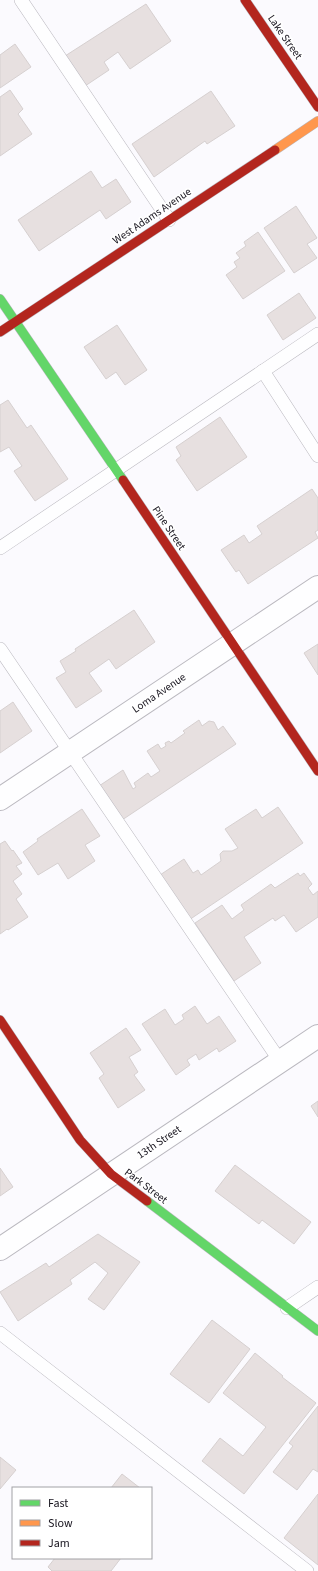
<svg xmlns="http://www.w3.org/2000/svg" width="318" height="1571" font-family="'Source Sans 3',sans-serif">
	<style>
		.building { fill: #e7e0e0; stroke: #d6d0d0 }
		.lines { fill: none; stroke-linecap: round; stroke-linejoin: round }
		.lane-casing { stroke: #bab8bf; stroke-width: 14 }
		.street-casing { stroke: #bab8bf; stroke-width: 24 }
		.fast-casing { stroke: #bab8bf; stroke-width: 10 }
		.slow-casing { stroke: #bab8bf; stroke-width: 10 }
		.jam-casing { stroke: #bab8bf; stroke-width: 10 }
		.lane { stroke: #fefeff; stroke-width: 13 }
		.street { stroke: #fefeff; stroke-width: 22 }
		.fast { stroke: #63d668; stroke-width: 9 }
		.slow { stroke: #ff974d; stroke-width: 9 }
		.jam { stroke: #b3261e; stroke-width: 9 }
		.labels { text-anchor: middle; dominant-baseline: central; stroke-width: 3.5; stroke-linejoin: round; paint-order: stroke }
		.street-label { font-size: 11px; fill: #16131d; stroke: #fff }
	</style>
	<rect width="100%" height="100%" fill="#fbfafe"/>
	<g class="building">
		<polygon points="146,4 171,41 130,69 118,52 104,62 109,70 85,86 65,56"/>
		<polygon points="15,44 31,67 0,88 0,55"/>
		<polygon points="10,90 23,109 18,114 32,134 0,156 0,97"/>
		<polygon points="211,91 235,126 207,144 205,141 154,177 132,144"/>
		<polygon points="91,171 102,188 116,179 131,202 106,219 100,210 39,251 18,220"/>
		<polygon points="296,206 317,238 307,244 317,258 294,273 264,228"/>
		<polygon points="258,232 285,271 243,299 226,275 237,267 234,262 240,258 236,253 246,246 244,242"/>
		<polygon points="299,293 316,318 283,340 267,315"/>
		<polygon points="117,325 147,370 125,385 116,372 106,379 84,347"/>
		<polygon points="8,400 27,428 31,425 68,479 35,501 14,471 22,466 9,447 0,452 0,405"/>
		<polygon points="220,417 247,457 197,491 176,460 181,456 176,447"/>
		<polygon points="312,489 318,498 318,530 315,532 318,538 248,584 239,570 236,572 221,550 244,535 249,543 262,534 257,526"/>
		<polygon points="134,610 155,642 116,669 109,659 89,673 102,691 76,708 56,678 66,672 60,661 76,651 75,649"/>
		<polygon points="318,644 318,675 304,653"/>
		<polygon points="13,702 32,731 0,753 0,711"/>
		<polygon points="199,720 202,726 209,721 214,722 218,730 223,726 236,744 122,820 99,786 123,770 133,789 136,787 134,783 148,773 151,777 160,771 147,751 158,744 161,749 166,746 165,743 169,741 171,743 185,733 183,731"/>
		<polygon points="278,807 303,843 189,920 160,875 184,859 193,873 198,870 201,875 221,861 220,854 223,851 232,851 238,848 225,829 256,809 262,818"/>
		<polygon points="82,809 100,836 85,845 95,861 68,879 58,863 38,875 23,852 38,841 37,839"/>
		<polygon points="5,841 12,851 13,850 22,863 16,866 22,874 13,881 22,894 16,899 28,917 8,930 7,929 0,934 0,844"/>
		<polygon points="298,873 300,876 304,873 312,884 308,888 313,895 318,891 318,917 296,932 284,915 275,921 273,918 244,937 261,963 234,981 195,923 222,905 232,919 244,910 241,905 271,884 275,888"/>
		<polygon points="195,1006 207,1024 219,1016 236,1041 219,1052 217,1048 199,1060 196,1054 187,1060 190,1065 176,1075 142,1024 165,1009 175,1025 184,1019 182,1015"/>
		<polygon points="126,1028 141,1050 129,1057 138,1072 134,1075 145,1090 118,1108 99,1078 104,1074 90,1053"/>
		<polygon points="318,1101 318,1117 311,1106"/>
		<polygon points="235,1165 311,1222 294,1244 262,1220 259,1224 215,1191"/>
		<polygon points="0,1168 13,1187 0,1196"/>
		<polygon points="98,1234 140,1262 104,1310 88,1299 108,1273 95,1262 70,1280 72,1284 18,1321 0,1292 46,1263 49,1267"/>
		<polygon points="212,1320 250,1349 209,1403 170,1374"/>
		<polygon points="255,1353 283,1376 282,1377 316,1403 244,1494 202,1461 220,1438 243,1456 266,1427 223,1393"/>
		<polygon points="318,1406 318,1472 313,1469 297,1490 273,1472 293,1446 289,1443"/>
		<polygon points="0,1457 16,1470 0,1489"/>
		<polygon points="122,1474 140,1488 111,1488"/>
		<polygon points="318,1494 318,1565 284,1538"/>
		<polygon points="55,1558 121,1558 111,1571 52,1571 48,1567"/>
	</g>
	<g class="lines">
		<g class="lane-casing">
			<g id="lane">
				<polyline points="21,0 169,220"/>
				<polyline points="263,371 318,456"/>
				<polyline points="0,548 318,334"/>
				<polyline points="0,649 280,1061"/>
				<polyline points="287,1308 318,1287"/>
				<polyline points="0,1333 307,1571"/>
			</g>
		</g>
		<g class="street-casing">
			<g id="street">
				<polyline points="0,799 318,587"/>
				<polyline points="0,1249 318,1036"/>
			</g>
		</g>
		<g class="fast-casing">
			<g id="fast">
				<polyline points="0,299 123,480"/>
				<polyline points="147,1201 318,1331"/>
			</g>
		</g>
		<g class="slow-casing">
			<polyline id="slow" points="275,150 318,121"/>
		</g>
		<g class="jam-casing">
			<g id="jam">
				<polyline points="245,0 318,107"/>
				<polyline points="0,332 275,150"/>
				<polyline points="123,480 318,771"/>
				<polyline points="0,1020 80,1140 111,1174 147,1201"/>
			</g>
		</g>
		<use href="#lane" class="lane"/>
		<use href="#street" class="street"/>
		<use href="#fast" class="fast"/>
		<use href="#slow" class="slow"/>
		<use href="#jam" class="jam"/>
	</g>
	<g class="labels">
		<g class="street-label">
			<text transform="translate(285 37) rotate(55)">Lake Street</text>
			<text transform="translate(152 216) rotate(-34)">West Adams Avenue</text>
			<text transform="translate(169 528) rotate(56)">Pine Street</text>
			<text transform="translate(159 693) rotate(-34)">Loma Avenue</text>
			<text transform="translate(159 1142) rotate(-34)">13th Street</text>
			<text transform="translate(146 1186) rotate(37)">Park Street</text>
		</g>
	</g>
	<rect x="12" y="1487" width="140" height="72" fill="#ffffff" stroke="#a2a1a5"/>
	<rect x="20" y="1500" width="20" height="6" fill="#63d668" stroke="#a2a1a5"/>
	<text x="48" y="1507" font-size="12" fill="#16131d">Fast</text>
	<rect x="20" y="1520" width="20" height="6" fill="#ff974d" stroke="#a2a1a5"/>
	<text x="48" y="1527" font-size="12" fill="#16131d">Slow</text>
	<rect x="20" y="1540" width="20" height="6" fill="#b3261e" stroke="#a2a1a5"/>
	<text x="48" y="1547" font-size="12" fill="#16131d">Jam</text>
</svg>
